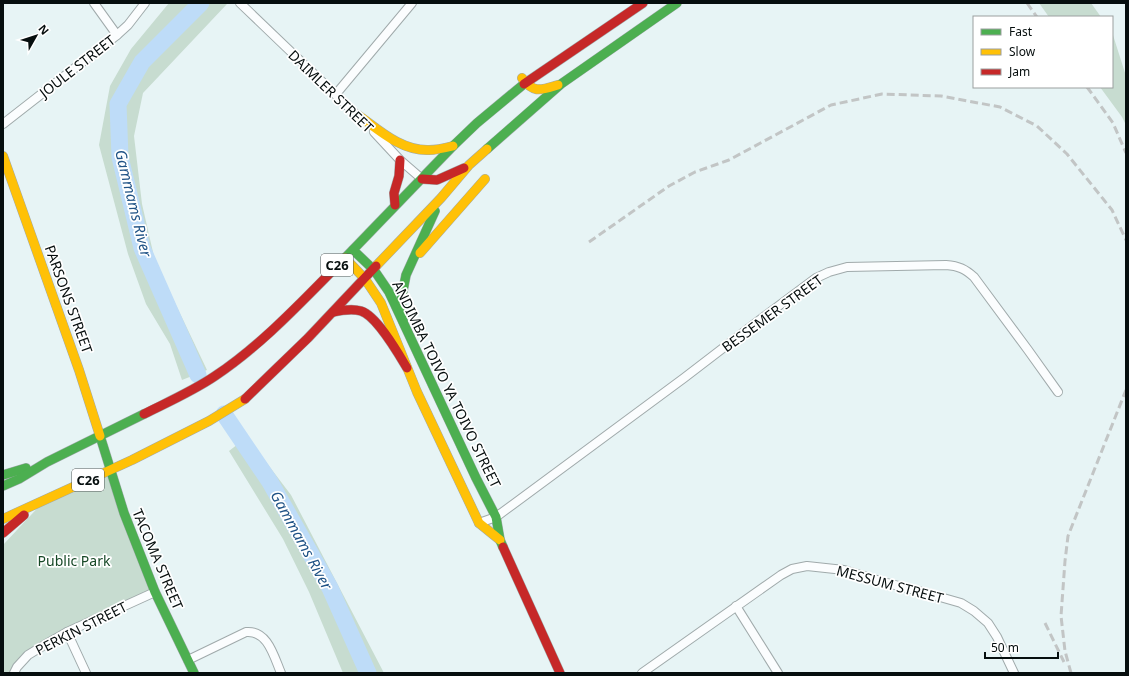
<svg xmlns="http://www.w3.org/2000/svg" width="1129" height="676" font-family="'Noto Sans',sans-serif">
	<style>
		.green { fill: #c7dcd0 }
		.lines { fill: none; stroke-linecap: round; stroke-linejoin: round }
		.river { stroke: #bedcf8; stroke-width: 17 }
		.street-casing { stroke: #a0aaab; stroke-width: 10 }
		.fast-casing { stroke: #a0aaab; stroke-width: 10 }
		.slow-casing { stroke: #a0aaab; stroke-width: 10 }
		.jam-casing { stroke: #a0aaab; stroke-width: 10 }
		.street { stroke: #fbfdfe; stroke-width: 8 }
		.fast { stroke: #4caf50; stroke-width: 9 }
		.slow { stroke: #ffc107; stroke-width: 9 }
		.jam { stroke: #c62828; stroke-width: 9 }
		.rail { stroke: #c2c5c5; stroke-width: 3; stroke-dasharray: 8 4; stroke-linecap: butt }
		.labels { text-anchor: middle; dominant-baseline: central; stroke-width: 3.5; stroke-linejoin: round; paint-order: stroke }
		.shield { fill: #fff; stroke: #515656; stroke-width: 1 }
		.shield-label { font-size: 13px; font-weight: bold; fill: #060e0e }
		.street-label { font-size: 14px; fill: #060e0e; stroke: #fff }
		.park-label { font-size: 14px; fill: #164826; stroke: #fff }
		.water-label { font-size: 15px; font-style: italic; fill: #205386; stroke: #fff }
	</style>
	<rect width="100%" height="100%" fill="#e7f4f5"/>
	<g class="green">
		<polygon points="169,3 227,4 143,93 134,136 142,204 155,261 207,370 182,380 170,344 146,304 128,254 99,145 110,86 131,49"/>
		<polygon points="1039,3 1091,3 1101,17 1049,17"/>
		<polygon points="1112,32 1126,76 1126,125 1122,117 1100,87 1112,87"/>
		<polygon points="247,437 291,495 384,673 343,673 309,592 283,539 229,451"/>
		<polygon points="110,469 155,592 28,655 14,673 3,673 3,545 45,500"/>
	</g>
	<g class="lines">
		<g class="river">
			<polyline points="198,375 142,248 120,157 118,104 142,62 201,3"/>
			<polyline points="224,414 270,482 330,588 368,673"/>
		</g>
		<g class="street-casing">
			<g id="street">
				<polyline points="94,3 117,35"/>
				<polyline points="240,3 360,118"/>
				<polyline points="336,94 412,3"/>
				<polyline points="3,124 117,35 128,25 145,3"/>
				<polyline points="374,132 400,160 422,179"/>
				<path d="M 479,523 L 496,517 L 684,378 L 757,322 L 816,278 L 829,272 L 847,267 L 946,265 C 959,266 965,269 974,277 L 1028,350 L 1058,392"/>
				<polyline points="736,606 778,673"/>
				<polyline points="67,632 86,673"/>
				<path d="M 188,660 L 246,632 C 268,630 274,657 281,673"/>
				<polyline points="14,673 17,667 28,655 46,644 67,632 155,592"/>
				<polyline points="642,673 781,575 792,569 807,566 844,570 887,583 919,591 961,603 974,611 988,623 997,637 1014,673"/>
			</g>
		</g>
		<g class="fast-casing">
			<g id="fast">
				<polyline points="487,149 561,84 677,3"/>
				<polyline points="353,250 374,270 389,292 476,478 496,517 500,540 503,547"/>
				<polyline points="344,259 453,146 477,123 524,84"/>
				<polyline points="403,321 401,301 406,275 435,211"/>
				<polyline points="100,436 124,513 155,592 194,673"/>
				<polyline points="3,475 26,468"/>
				<polyline points="3,486 19,479 47,462 144,414"/>
			</g>
		</g>
		<g class="slow-casing">
			<g id="slow">
				<path d="M 522,78 C 534,94 541,90 558,85"/>
				<path d="M 358,115 C 379,130 401,151 429,150 C 437,150 445,148 453,146"/>
				<polyline points="3,156 79,370 100,436"/>
				<polyline points="420,253 485,179"/>
				<polyline points="345,258 365,279 381,303 417,392 479,523 500,540"/>
				<polyline points="376,266 441,198 469,165 487,149"/>
				<polyline points="3,519 132,460 209,421 245,399"/>
			</g>
		</g>
		<g class="jam-casing">
			<g id="jam">
				<polyline points="524,84 643,3"/>
				<polyline points="422,179 437,180 464,168"/>
				<polyline points="395,205 394,193 399,176 400,160"/>
				<path d="M 333,312 C 342,310 352,308 361,311 C 377,316 398,353 407,368"/>
				<polyline points="245,399 308,338 376,266"/>
				<path d="M 144,414 C 168,402 193,391 215,376 C 263,344 303,300 344,259"/>
				<polyline points="3,533 24,515"/>
				<polyline points="503,547 560,673"/>
			</g>
		</g>
		<use href="#street" class="street"/>
		<use href="#fast" class="fast"/>
		<use href="#slow" class="slow"/>
		<use href="#jam" class="jam"/>
		<g class="rail">
			<polyline points="1027,3 1037,17"/>
			<polyline points="1087,87 1113,123 1126,153"/>
			<polyline points="589,242 669,186 695,172 729,160 831,105 882,94 941,96 1000,107 1037,126 1067,154 1112,210 1126,240"/>
			<polyline points="1045,623 1064,662"/>
			<polyline points="1071,673 1065,651 1061,616 1065,561 1068,536 1126,390"/>
		</g>
	</g>
	<g class="labels">
		<g class="shield">
			<rect x="321" y="254" width="32" height="22" rx="3"/>
			<rect x="72" y="469" width="32" height="22" rx="3"/>
		</g>
		<g class="shield-label">
			<text x="337" y="265">C26</text>
			<text x="88" y="480">C26</text>
		</g>
		<g class="street-label">
			<text transform="translate(77 66) rotate(-38)">JOULE STREET</text>
			<text transform="translate(331 91) rotate(44)">DAIMLER STREET</text>
			<text transform="translate(69 299) rotate(70)">PARSONS STREET</text>
			<text transform="translate(772 313) rotate(-36)">BESSEMER STREET</text>
			<text transform="translate(447 384) rotate(64)">ANDIMBA TOIVO YA TOIVO STREET</text>
			<text transform="translate(158 559) rotate(67)">TACOMA STREET</text>
			<text transform="translate(890 584) rotate(15)">MESSUM STREET</text>
			<text transform="translate(81 628) rotate(-27)">PERKIN STREET</text>
		</g>
		<g class="park-label">
			<text x="74" y="560">Public Park</text>
		</g>
		<g class="water-label">
			<text transform="translate(134 203) rotate(76)">Gammams River</text>
			<text transform="translate(302 540) rotate(61)">Gammams River</text>
		</g>
	</g>
	<rect width="1129" height="676" fill="none" stroke="#060e0e" stroke-width="8"/>
	<rect x="973" y="16" width="140" height="72" fill="#ffffff" stroke="#9b9f9f"/>
	<rect x="981" y="29" width="20" height="6" fill="#4caf50" stroke="#9b9f9f"/>
	<text x="1009" y="36" font-size="12" fill="#060e0e">Fast</text>
	<rect x="981" y="49" width="20" height="6" fill="#ffc107" stroke="#9b9f9f"/>
	<text x="1009" y="56" font-size="12" fill="#060e0e">Slow</text>
	<rect x="981" y="69" width="20" height="6" fill="#c62828" stroke="#9b9f9f"/>
	<text x="1009" y="76" font-size="12" fill="#060e0e">Jam</text>
	<g transform="translate(36 36) rotate(51)" stroke="#ffffff" stroke-width="3" paint-order="stroke">
	<path d="M0-3L7 15L0 10L-7 15Z" fill="#060e0e"/>
	<text y="-6" font-size="11" font-weight="bold" text-anchor="middle" fill="#060e0e">N</text>
	</g>
	<path d="M985 652v6h73v-6" fill="none" stroke="#060e0e" stroke-width="2"/>
	<text x="991" y="652" font-size="12" fill="#060e0e" stroke="#ffffff" stroke-width="3" paint-order="stroke">50 m</text>
</svg>
